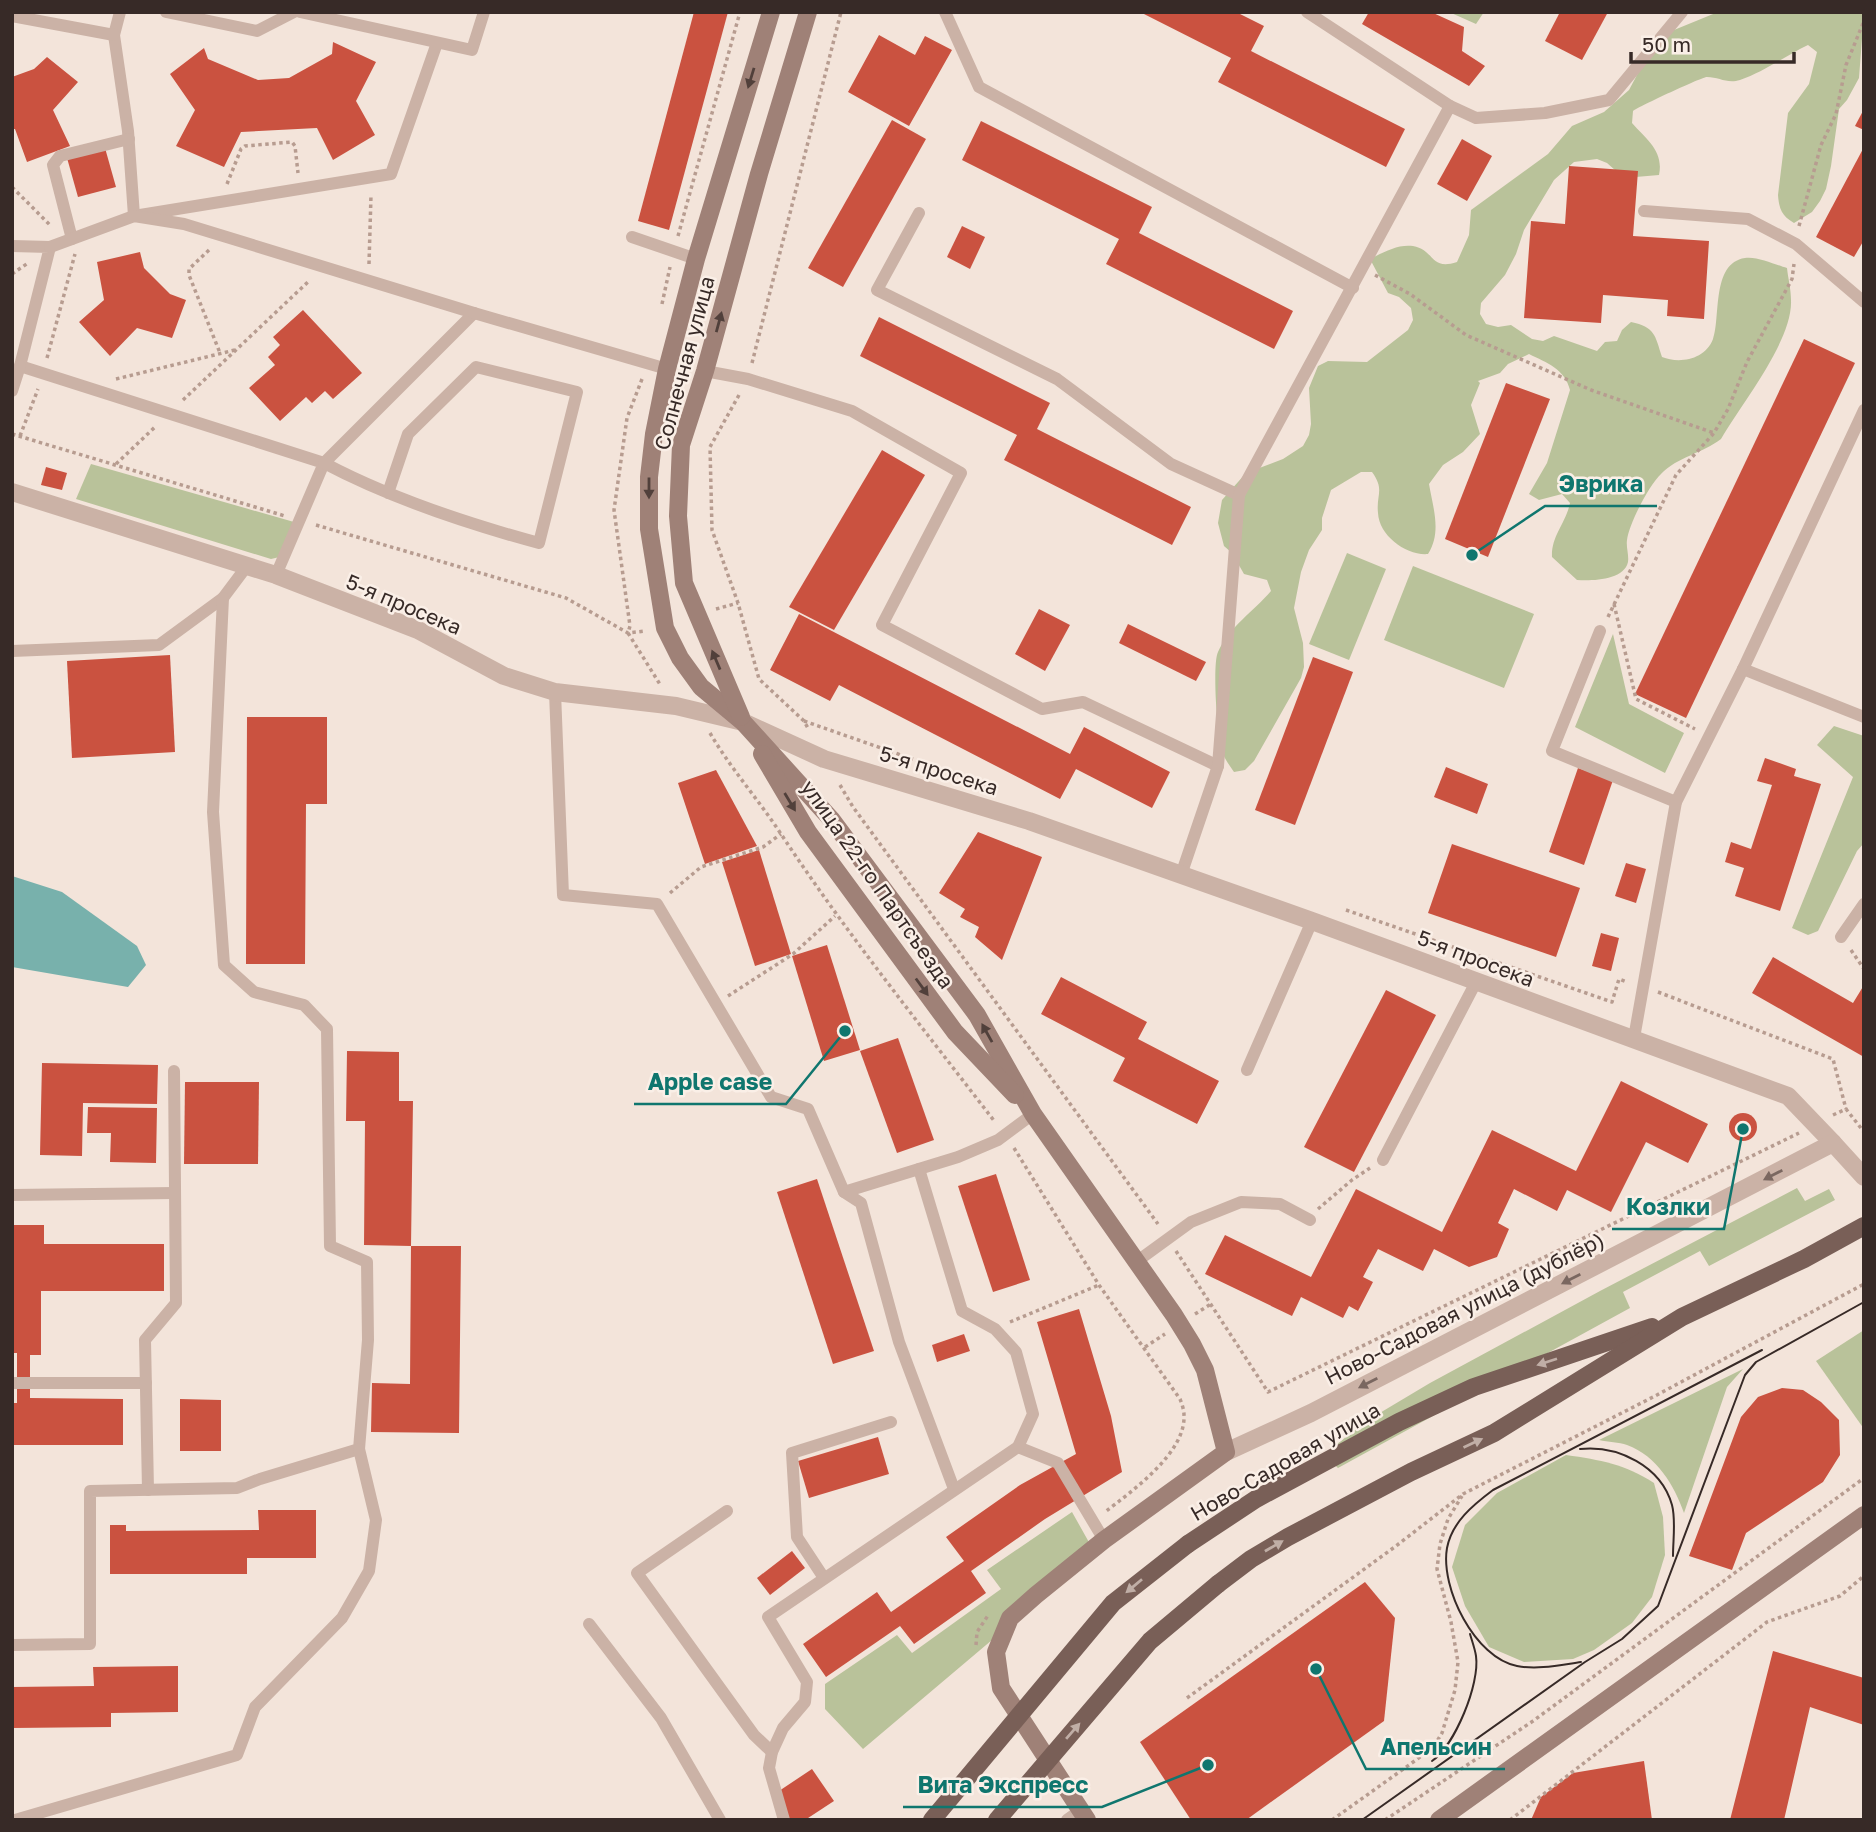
<svg xmlns="http://www.w3.org/2000/svg" width="1876" height="1832" viewBox="0 0 1876 1832" font-family="'Golos Text',sans-serif">
	<rect width="100%" height="100%" fill="#f3e4da"/>
	<g fill="#b9c29a">
		<polygon points="1449,12 1484,12 1476,24"/>
		<path d="M1718,12H1864L1859,78L1847,100L1839,109L1831,166L1826,189L1820,201L1812,212L1794,223C1782,216 1779,209 1778,195L1788,113L1809,84L1817,52L1808,45C1785,56 1764,72 1740,80C1727,84 1719,77 1707,77C1702,77 1640,106 1633,111L1632,123C1647,140 1664,151 1659,175L1624,178L1607,163L1597,159L1574,162L1554,180L1524,230L1516,254L1505,275L1481,303L1480,314L1486,324L1498,327L1511,325L1532,339L1543,341L1554,336L1597,351L1605,342L1617,341L1622,330L1631,322C1655,327 1655,335 1662,357C1679,364 1705,360 1713,339C1721,318 1711,263 1745,258C1757,256 1776,265 1787,268C1788,278 1791,289 1791,300C1793,341 1741,404 1721,439C1703,453 1677,457 1661,474C1649,485 1629,524 1627,540C1626,547 1629,555 1628,562C1624,580 1593,581 1577,580L1552,557C1551,536 1566,523 1570,503L1562,494L1539,500L1529,494L1547,463L1570,390C1565,369 1547,363 1529,354L1508,364L1500,373L1478,381L1480,383L1471,405L1480,434L1463,452L1443,465L1429,484C1433,508 1442,532 1428,554C1407,556 1379,536 1378,513C1376,494 1385,490 1372,472H1361L1331,490L1322,518V530L1309,550L1301,572L1294,608L1303,643L1304,667L1301,678L1254,761L1245,770L1234,772C1230,766 1225,760 1223,753C1217,740 1212,664 1218,652C1229,627 1254,611 1271,591L1267,580L1244,574L1232,553L1224,546L1218,523L1222,500L1246,473L1283,459L1303,446L1309,435L1311,424L1309,388L1318,366L1328,361L1367,362L1408,330L1413,320L1411,308L1399,297L1388,293L1370,259C1384,252 1398,244 1413,246C1435,250 1430,271 1457,262L1469,235L1471,210L1548,154L1572,126L1604,112L1629,90L1653,45L1674,30Z"/>
		<polygon points="91,464 294,522 288,555 271,559 76,499"/>
		<polygon points="1347,553 1386,569 1349,660 1309,644"/>
		<polygon points="1413,566 1534,614 1504,688 1384,640"/>
		<polygon points="1613,634 1629,704 1684,733 1665,773 1575,727"/>
		<polygon points="1834,726 1864,736 1864,843 1857,851 1818,931 1808,935 1792,928 1853,777 1817,745"/>
		<polygon points="1797,1188 1805,1201 1829,1189 1835,1200 1709,1266 1700,1251 1623,1292 1630,1308 1338,1468 1324,1455 1363,1423 1430,1383 1600,1291"/>
		<polygon points="1864,1330 1864,1429 1816,1361"/>
		<path d="M1743,1369L1727,1387L1684,1513C1674,1485 1657,1456 1627,1445C1619,1442 1608,1442 1599,1440Z"/>
		<path d="M1566,1455C1601,1460 1624,1464 1654,1483L1663,1517L1665,1555L1652,1597L1632,1623L1594,1650L1573,1659L1524,1662L1489,1647L1465,1606L1452,1567L1465,1525L1497,1493Z"/>
		<polygon points="1072,1512 1095,1553 863,1749 825,1709 825,1684 897,1635 912,1653 1001,1589 987,1570"/>
	</g>
	<polygon fill="#78b1ac" points="12,876 62,892 137,946 146,965 128,987 12,967"/>
	<g fill="#ca5240">
		<polygon points="694,12 728,12 669,230 638,221"/>
		<polygon points="1140,12 1236,12 1264,26 1251,51 1405,129 1386,167 1218,82 1231,58"/>
		<polygon points="1369,12 1431,12 1464,27 1462,51 1485,66 1469,86 1362,24"/>
		<polygon points="1560,12 1608,12 1582,60 1545,41"/>
		<polygon points="879,35 915,55 925,36 952,50 909,126 848,92"/>
		<polygon points="333,42 376,62 356,101 375,135 333,160 317,128 241,132 224,167 176,146 195,110 170,74 204,48 208,59 258,80 289,78 332,54"/>
		<polygon points="47,57 78,82 53,110 70,146 27,162 15,129 12,129 12,77 34,69"/>
		<polygon points="1864,109 1864,130 1855,126"/>
		<polygon points="892,120 926,139 843,287 808,268"/>
		<polygon points="981,121 1152,207 1139,233 1293,311 1274,349 1106,264 1119,239 962,160"/>
		<polygon points="1462,139 1492,156 1467,201 1437,184"/>
		<polygon points="1864,147 1864,240 1854,257 1816,237"/>
		<polygon points="105,148 116,187 78,197 67,158"/>
		<polygon points="1569,166 1638,171 1633,236 1709,241 1704,319 1667,316 1668,300 1603,295 1601,323 1524,318 1531,221 1565,224"/>
		<polygon points="962,226 985,237 970,269 947,257"/>
		<polygon points="140,252 144,268 170,294 186,300 172,338 137,328 110,356 79,322 104,300 97,262"/>
		<polygon points="303,310 362,373 333,399 325,391 312,403 306,397 280,421 249,388 275,365 268,357 280,345 273,337"/>
		<polygon points="879,317 1050,403 1037,429 1191,507 1172,545 1004,460 1017,435 860,356"/>
		<polygon points="1804,339 1855,363 1686,718 1635,694"/>
		<polygon points="1506,383 1550,399 1488,557 1445,539"/>
		<polygon points="882,450 925,475 834,630 789,607"/>
		<polygon points="46,467 67,473 62,490 41,485"/>
		<polygon points="1039,609 1070,625 1045,671 1015,654"/>
		<polygon points="799,614 1070,754 1084,727 1170,772 1152,808 1076,769 1060,799 839,685 830,701 770,670"/>
		<polygon points="1128,624 1206,662 1196,681 1119,643"/>
		<polygon points="170,655 175,752 72,758 67,661"/>
		<polygon points="1313,657 1353,672 1295,825 1255,810"/>
		<polygon points="247,717 327,717 327,804 306,804 305,964 246,964"/>
		<polygon points="1765,758 1796,769 1794,776 1821,784 1780,911 1735,896 1744,868 1725,862 1731,842 1751,849 1772,785 1757,781"/>
		<polygon points="1446,767 1488,784 1477,814 1434,797"/>
		<polygon points="1578,768 1613,780 1584,865 1549,852"/>
		<polygon points="716,770 757,846 705,864 678,783"/>
		<polygon points="978,832 1042,857 1002,960 975,937 979,927 960,917 965,909 939,893"/>
		<polygon points="1452,844 1580,888 1556,957 1428,913"/>
		<polygon points="759,850 791,954 755,966 722,862"/>
		<polygon points="1626,863 1646,869 1636,903 1615,896"/>
		<polygon points="1601,933 1619,938 1611,971 1592,966"/>
		<polygon points="827,945 860,1050 824,1061 792,956"/>
		<polygon points="1773,957 1853,1003 1864,985 1864,1057 1752,993"/>
		<polygon points="1061,977 1147,1022 1138,1039 1219,1081 1197,1124 1113,1081 1125,1058 1041,1014"/>
		<polygon points="1386,990 1436,1015 1354,1172 1304,1147"/>
		<polygon points="898,1038 934,1140 897,1153 860,1051"/>
		<polygon points="347,1051 399,1052 399,1101 413,1101 411,1246 364,1245 365,1121 346,1121"/>
		<polygon points="42,1063 158,1065 157,1104 83,1103 82,1156 40,1155"/>
		<polygon points="1621,1081 1708,1124 1688,1163 1646,1142 1611,1212 1567,1190 1557,1211 1514,1189 1498,1223 1509,1229 1497,1257 1469,1267 1434,1249 1423,1271 1378,1249 1363,1277 1373,1282 1358,1311 1349,1306 1343,1318 1301,1297 1292,1316 1205,1274 1225,1235 1311,1277 1356,1189 1442,1232 1492,1130 1576,1171"/>
		<polygon points="185,1082 259,1082 258,1164 184,1164"/>
		<polygon points="88,1107 157,1108 156,1163 110,1162 111,1133 87,1133"/>
		<circle cx="1743" cy="1127" r="14"/>
		<polygon points="996,1174 1030,1280 993,1292 958,1186"/>
		<polygon points="817,1179 874,1351 833,1364 777,1192"/>
		<polygon points="12,1225 44,1225 44,1244 164,1244 164,1291 41,1291 41,1355 30,1355 30,1398 123,1399 123,1445 12,1445 12,1403 17,1403 17,1353 12,1353"/>
		<polygon points="411,1246 461,1246 459,1433 371,1432 372,1383 410,1384"/>
		<polygon points="1079,1309 1111,1416 1122,1472 1045,1519 971,1571 986,1593 914,1644 900,1626 826,1677 803,1644 877,1592 891,1612 964,1561 946,1537 1020,1485 1076,1454 1037,1322"/>
		<polygon points="964,1334 970,1351 937,1362 932,1345"/>
		<polygon points="1782,1388 1803,1390 1821,1402 1839,1420 1840,1455 1823,1482 1746,1533 1732,1570 1689,1556 1741,1417 1758,1397"/>
		<polygon points="180,1399 221,1400 221,1451 180,1451"/>
		<polygon points="878,1437 889,1474 809,1498 798,1461"/>
		<polygon points="258,1510 316,1510 316,1558 247,1558 247,1574 110,1574 110,1525 126,1525 126,1531 259,1530"/>
		<polygon points="792,1551 805,1568 770,1595 757,1578"/>
		<polygon points="1365,1582 1395,1618 1384,1721 1246,1820 1191,1820 1140,1742"/>
		<polygon points="1773,1651 1864,1678 1864,1725 1810,1707 1784,1820 1730,1820"/>
		<polygon points="178,1666 178,1712 111,1713 111,1727 12,1728 12,1687 94,1686 93,1667"/>
		<polygon points="1644,1761 1652,1820 1531,1820 1541,1797 1573,1773"/>
		<polygon points="812,1769 834,1801 805,1820 789,1820 773,1795"/>
	</g>
	<g fill="none" stroke-linecap="round" stroke-linejoin="round">
		<g stroke="#b79c90" stroke-width="3.5" stroke-dasharray="3.5 3.5" stroke-linecap="butt">
			<polyline points="227,184 241,149 245,146 292,142 295,146 298,173"/>
			<polyline points="12,187 50,225"/>
			<polyline points="1799,226 1821,145 1836,114 1846,65 1864,21"/>
			<polyline points="678,236 740,12"/>
			<polyline points="209,250 189,269 189,275 220,353"/>
			<polyline points="369,264 371,195"/>
			<polyline points="12,274 28,263"/>
			<polyline points="1375,275 1410,294 1466,335 1591,390 1714,433"/>
			<polyline points="662,304 670,267"/>
			<polyline points="47,358 75,254"/>
			<polyline points="752,363 841,12"/>
			<polyline points="116,379 235,350"/>
			<polyline points="642,379 627,418 614,510 630,626 628,633 661,686"/>
			<polyline points="739,395 710,447 712,530 738,603 759,679 804,721 809,730"/>
			<polyline points="183,400 310,280"/>
			<polyline points="12,434 285,516"/>
			<polyline points="20,436 38,389"/>
			<polyline points="116,464 155,427"/>
			<polyline points="316,525 566,598 628,633 645,631"/>
			<polyline points="1614,604 1636,699 1695,729"/>
			<polyline points="716,609 738,603"/>
			<polyline points="1608,617 1676,475 1714,433 1728,409 1747,362 1792,279 1794,264"/>
			<polyline points="804,721 998,789"/>
			<path d="M710,733C731,769 758,799 781,834C847,934 922,1027 995,1122"/>
			<polyline points="840,785 853,807 1158,1224"/>
			<polyline points="670,893 701,867 763,847 781,834"/>
			<polyline points="1346,910 1612,1002 1619,979 1627,982"/>
			<polyline points="1851,950 1864,969"/>
			<polyline points="1658,992 1833,1059 1846,1109"/>
			<polyline points="728,996 793,954 835,916"/>
			<polyline points="1833,1115 1846,1109 1864,1132"/>
			<path d="M1014,1148L1099,1285L1180,1399C1182,1404 1184,1410 1184,1415C1186,1453 1132,1491 1105,1512"/>
			<polyline points="1318,1209 1352,1180 1370,1168"/>
			<polyline points="1176,1251 1268,1392 1799,1133"/>
			<polyline points="1195,1314 1211,1304"/>
			<polyline points="1010,1322 1099,1285"/>
			<polyline points="1145,1347 1165,1334"/>
			<polyline points="976,1645 977,1632 989,1614"/>
			<polyline points="1187,1698 1396,1546 1463,1494 1655,1396 1864,1284"/>
			<polyline points="1332,1820 1416,1760 1434,1746 1442,1733 1455,1690 1458,1662 1451,1622 1437,1569 1440,1544 1448,1519 1462,1496"/>
			<polyline points="1385,1820 1533,1721 1864,1478"/>
			<polyline points="1510,1820 1767,1622 1840,1596 1864,1576"/>
		</g>
		<g stroke="#cbb2a6" stroke-width="12">
			<polyline points="120,12 114,35 128,131 134,216 391,174 437,43"/>
			<polyline points="166,12 257,31 294,12"/>
			<polyline points="300,12 472,50 484,12"/>
			<polyline points="945,12 979,87 1353,288"/>
			<polyline points="1307,12 1450,106"/>
			<polyline points="12,16 114,35"/>
			<polyline points="1644,211 1748,219 1796,244 1864,302"/>
			<polyline points="919,213 877,290 1057,379 1171,464 1239,495"/>
			<polyline points="632,237 696,259"/>
			<polyline points="72,239 53,165 60,156 129,139"/>
			<polyline points="12,246 50,247 20,366 324,463 276,575"/>
			<path d="M50,247L134,216L184,224L474,313L324,463C392,499 465,523 539,543L577,392L476,367L408,434L388,493"/>
			<polyline points="474,313 667,369"/>
			<polyline points="705,371 748,379 852,411 961,473 882,625 1042,709 1083,702 1218,766"/>
			<polyline points="12,391 20,366"/>
			<polyline points="1600,631 1552,751 1676,802"/>
			<polyline points="12,651 159,645 223,598 247,566"/>
			<polyline points="1743,669 1864,717"/>
			<polyline points="555,692 563,895 657,904 771,1097 808,1109 844,1192"/>
			<polyline points="1181,875 1218,766 1239,495 1450,106 1476,118 1545,113 1609,100 1682,12"/>
			<polyline points="1841,937 1864,904"/>
			<polyline points="1634,1038 1676,802 1743,669 1864,410"/>
			<polyline points="1247,1070 1312,921"/>
			<polyline points="1383,1160 1476,982"/>
			<polyline points="12,1195 175,1193"/>
			<polyline points="1136,1262 1191,1222 1241,1202 1280,1204 1310,1220"/>
			<polyline points="12,1383 146,1383"/>
			<polyline points="1018,1447 1058,1463 1104,1540"/>
			<polyline points="954,1489 899,1342 861,1203 844,1192 958,1157 998,1140 1033,1114"/>
			<polyline points="148,1490 145,1340 176,1303 174,1071"/>
			<polyline points="727,1511 637,1573 754,1735 772,1752"/>
			<polyline points="824,1578 797,1537 792,1453 891,1422"/>
			<polyline points="589,1624 661,1718 720,1820"/>
			<polyline points="12,1645 90,1644 90,1491 237,1488 260,1479 359,1449 368,1340 367,1262 330,1246 327,1029 304,1005 254,992 224,965 213,812 223,598"/>
			<polyline points="15,1820 237,1755 255,1707 342,1618 369,1571 376,1520 359,1449"/>
			<polyline points="784,1820 769,1768 772,1752 783,1728 805,1702 807,1682 768,1617 1018,1447 1033,1414 1016,1352 995,1329 962,1311 919,1169"/>
			<polyline points="1067,1820 1081,1810"/>
		</g>
		<polyline stroke="#cbb2a6" stroke-width="18" points="12,492 276,575 418,630 504,676 555,692 676,706 743,722 824,759 1029,821 1312,921 1788,1096 1833,1143"/>
		<polyline stroke="#cbb2a6" stroke-width="18" points="1226,1452 1311,1413 1833,1143 1864,1177"/>
		<g stroke="#9f8177" stroke-width="18">
			<polyline points="771,12 696,259 667,369 654,434 649,477 649,529 665,628 680,658 701,687 743,722 831,819 977,1015 1033,1114 1174,1315 1192,1344 1205,1370 1226,1452 1104,1540 1036,1595 1010,1618 996,1652 1001,1688 1087,1820"/>
			<polyline points="741,717 684,583 678,516 681,445 705,371 759,174 808,12"/>
			<polyline points="762,754 808,832 955,1032 1015,1095"/>
			<polyline points="1439,1820 1864,1515"/>
		</g>
		<g stroke="#795f57" stroke-width="18">
			<polyline points="1188,1544 1256,1499 1399,1422 1474,1387 1652,1327"/>
			<polyline points="1218,1584 1251,1559 1288,1537 1411,1472 1494,1433 1682,1317 1804,1259 1864,1226"/>
		</g>
		<g stroke="#372a27" stroke-width="2">
			<path d="M1580,1449C1618,1445 1661,1466 1672,1505C1676,1520 1673,1540 1673,1556"/>
			<path d="M1581,1662C1560,1665 1538,1670 1517,1666C1475,1658 1440,1588 1447,1548C1452,1522 1473,1505 1493,1490L1762,1350"/>
			<path d="M1432,1761C1455,1745 1480,1684 1476,1656C1475,1649 1472,1641 1470,1634"/>
			<polyline points="1362,1820 1585,1662 1622,1639 1658,1606 1745,1375 1756,1362 1864,1302"/>
		</g>
		<g stroke="#795f57" stroke-width="18">
			<polyline points="932,1820 1113,1603 1188,1544"/>
			<polyline points="997,1820 1150,1641 1218,1584"/>
		</g>
	</g>
	<defs><path id="oneway-solid" d="M-6-.8H1V-3.2L6.5 0L1 3.2V.8H-6Z" transform="scale(1.75)"/></defs>
	<g fill="#51403b">
		<use href="#oneway-solid" transform="translate(751 78) rotate(107)"/>
		<use href="#oneway-solid" transform="translate(719 322) rotate(-75)"/>
		<use href="#oneway-solid" transform="translate(649 488) rotate(90)"/>
		<use href="#oneway-solid" transform="translate(716 660) rotate(-113)"/>
		<use href="#oneway-solid" transform="translate(790 802) rotate(59)"/>
		<use href="#oneway-solid" transform="translate(922 987) rotate(54)"/>
		<use href="#oneway-solid" transform="translate(987 1033) rotate(-119)"/>
	</g>
	<g fill="#7a6760">
		<use href="#oneway-solid" transform="translate(1773 1175) rotate(153)"/>
		<use href="#oneway-solid" transform="translate(1571 1279) rotate(153)"/>
		<use href="#oneway-solid" transform="translate(1368 1383) rotate(153)"/>
	</g>
	<g fill="#c0aea6">
		<use href="#oneway-solid" transform="translate(1547 1362) rotate(162)"/>
		<use href="#oneway-solid" transform="translate(1473 1443) rotate(-25)"/>
		<use href="#oneway-solid" transform="translate(1274 1546) rotate(-30)"/>
		<use href="#oneway-solid" transform="translate(1134 1586) rotate(140)"/>
		<use href="#oneway-solid" transform="translate(1073 1731) rotate(-49)"/>
	</g>
	<g text-anchor="middle" dominant-baseline="central" stroke-width="5" stroke-linejoin="round" paint-order="stroke">
		<g font-size="21" fill="#372a27" stroke="#faefe7">
			<text transform="translate(684 363) rotate(-75)">Солнечная улица</text>
			<text transform="translate(404 604) rotate(23)">5-я просека</text>
			<text transform="translate(939 770) rotate(17)">5-я просека</text>
			<text transform="translate(878 884) rotate(55)">улица 22-го Партсъезда</text>
			<text transform="translate(1476 958) rotate(21)">5-я просека</text>
			<text transform="translate(1464 1308) rotate(-27)">Ново-Садовая улица (дублёр)</text>
			<text transform="translate(1285 1461) rotate(-30)">Ново-Садовая улица</text>
		</g>
	</g>
	<path fill="none" stroke="#0f766e" stroke-width="2.5" d="M1472 555L1545 506H1657M845 1031L786 1104H634M1743 1129L1724 1229H1612M1316 1669L1366 1769H1505M1208 1765L1102 1807H903"/>
	<g fill="#0f766e" stroke="#faefe7" stroke-width="2.5">
		<circle cx="1472" cy="555" r="7"/>
		<circle cx="845" cy="1031" r="7"/>
		<circle cx="1743" cy="1129" r="7"/>
		<circle cx="1316" cy="1669" r="7"/>
		<circle cx="1208" cy="1765" r="7"/>
	</g>
	<g font-size="23" text-anchor="middle" font-weight="bold" fill="#0f766e" stroke="#faefe7" stroke-width="5" stroke-linejoin="round" paint-order="stroke">
		<text x="1601" y="492">Эврика</text>
		<text x="710" y="1090">Apple case</text>
		<text x="1668" y="1215">Козлки</text>
		<text x="1436" y="1755">Апельсин</text>
		<text x="1003" y="1793">Вита Экспресс</text>
	</g>
	<rect width="1876" height="1832" fill="none" stroke="#372a27" stroke-width="28"/>
	<path d="M1631 52v10h163v-10" fill="none" stroke="#372a27" stroke-width="3.5"/>
	<text x="1642" y="52" font-size="21" fill="#372a27" stroke="#faefe7" stroke-width="5" paint-order="stroke">50 m</text>
</svg>
